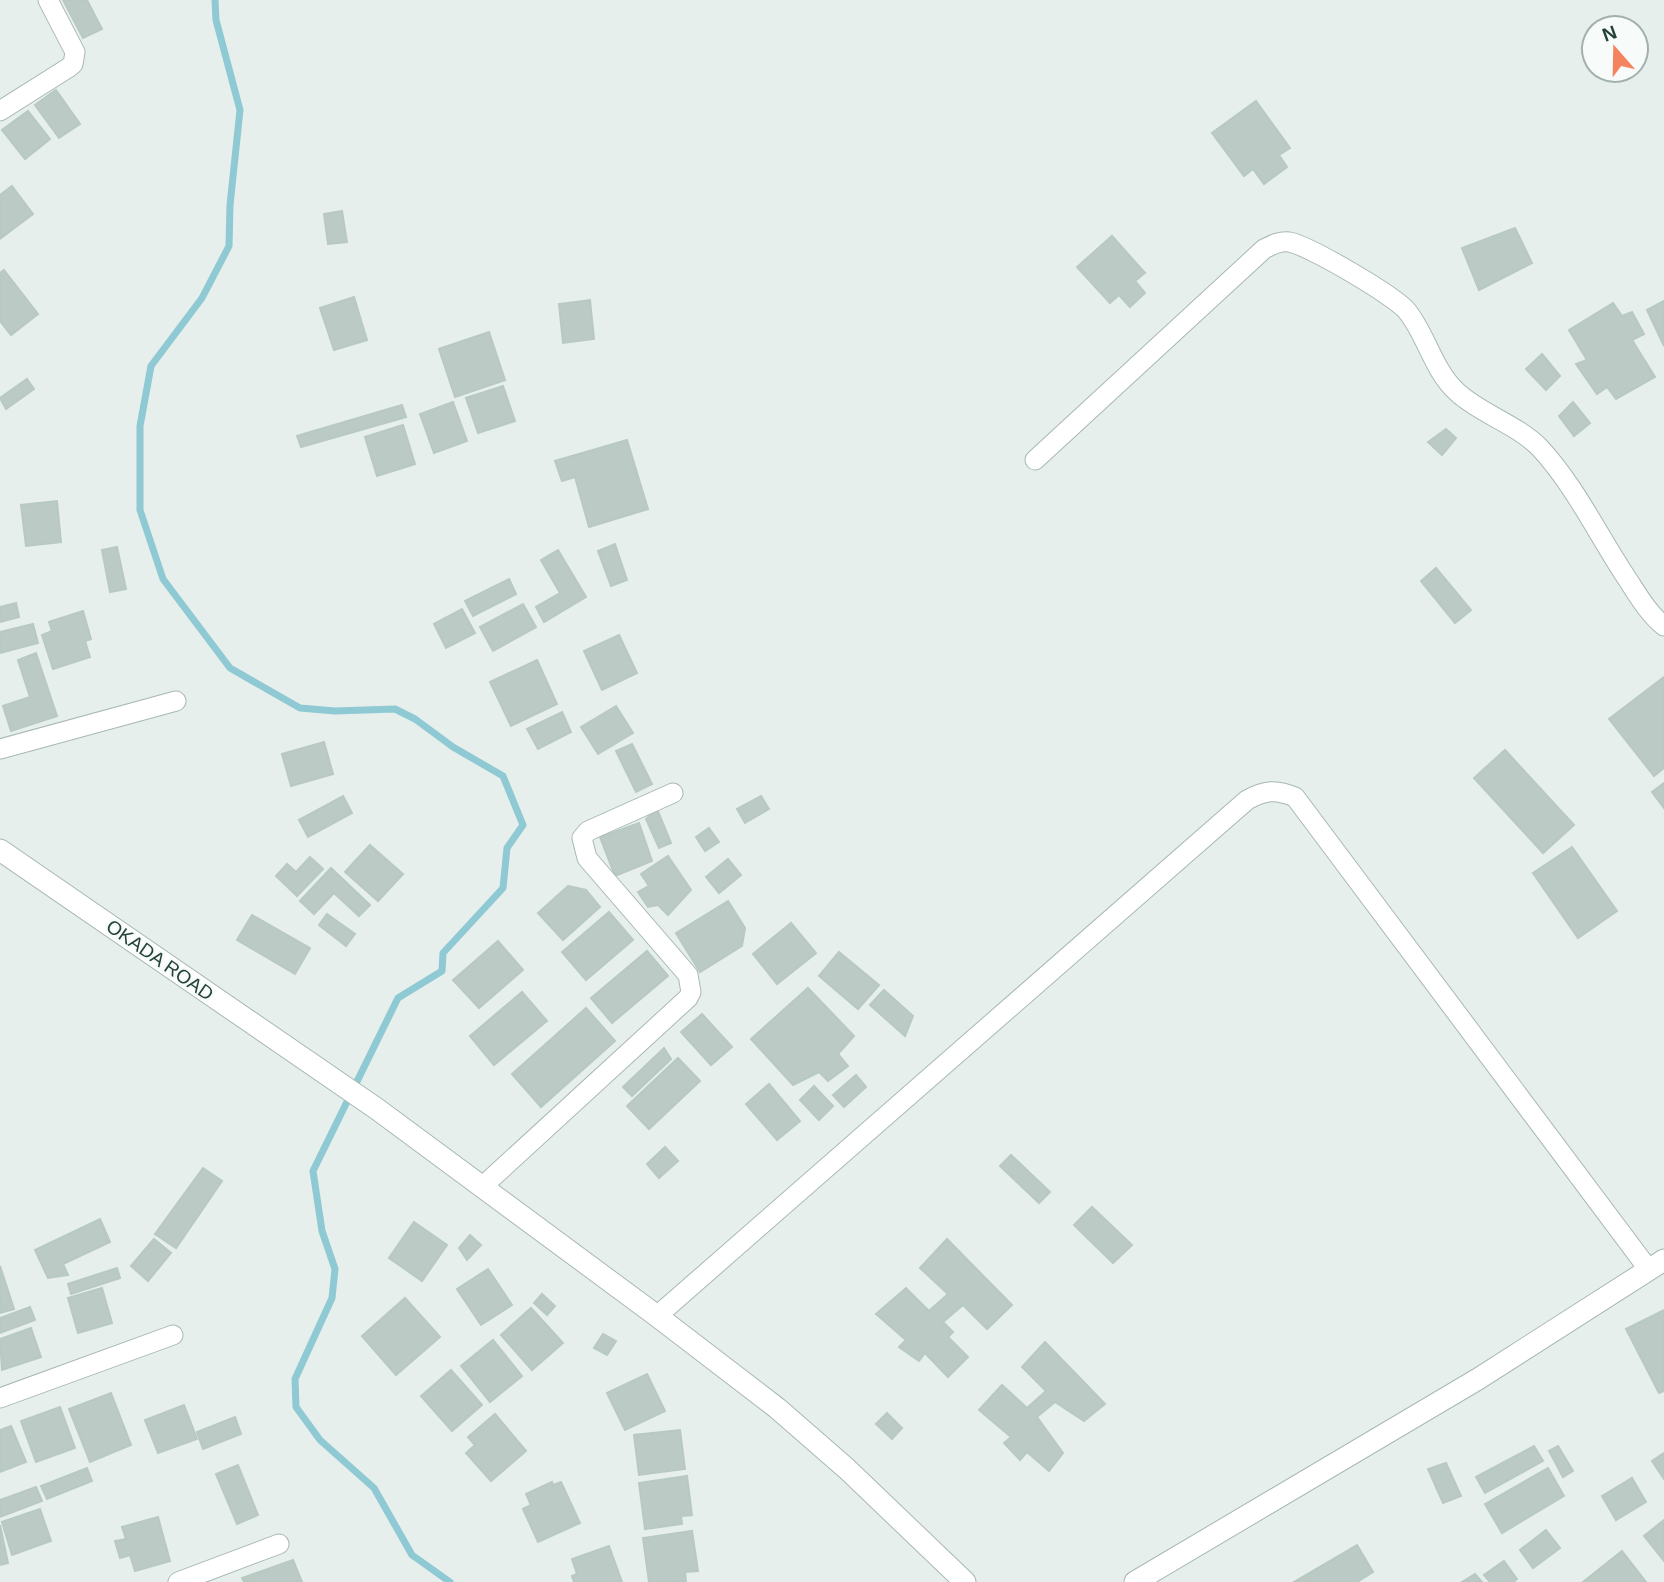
<svg xmlns="http://www.w3.org/2000/svg" width="1664" height="1582" viewBox="0 0 1664 1582" font-family="Arial,sans-serif">
	<rect width="100%" height="100%" fill="#e6efeb"/>
	<g fill="none" stroke-linecap="round" stroke-linejoin="round">
		<polyline stroke="#8ec9d4" stroke-width="7" points="215,0 216,20 240,110 230,205 229,246 202,298 151,366 140,426 140,510 163,579 230,668 300,708 335,711 395,709 415,719 453,747 503,776 523,825 507,848 503,888 443,953 442,971 398,998 313,1171 322,1231 335,1269 332,1298 295,1379 296,1407 320,1440 374,1488 412,1555 450,1582"/>
	</g>
	<g fill="#bbcac4" stroke="#b8c9c2" stroke-width="2">
		<polygon points="63,0 87,0 102,29 83,38"/>
		<polygon points="56,90 80,124 59,138 35,105"/>
		<polygon points="1256,101 1290,148 1279,155 1287,167 1264,184 1253,169 1244,176 1212,133"/>
		<polygon points="28,111 50,139 25,159 2,130"/>
		<polygon points="12,186 33,214 1,238 0,195"/>
		<polygon points="342,211 347,242 328,244 324,214"/>
		<polygon points="1515,228 1532,263 1479,290 1462,248"/>
		<polygon points="1112,236 1145,273 1135,281 1145,293 1130,307 1119,295 1110,303 1077,267"/>
		<polygon points="4,270 38,314 11,335 0,321 0,273"/>
		<polygon points="354,297 367,340 334,350 320,308"/>
		<polygon points="590,300 594,339 563,343 559,304"/>
		<polygon points="1664,301 1664,346 1647,310"/>
		<polygon points="1613,303 1622,316 1632,312 1644,334 1632,340 1655,377 1616,399 1607,387 1597,394 1576,364 1587,360 1569,330"/>
		<polygon points="489,332 505,380 455,397 439,349"/>
		<polygon points="1542,354 1560,376 1546,390 1526,369"/>
		<polygon points="27,379 34,389 6,409 0,398"/>
		<polygon points="503,386 515,421 478,433 466,398"/>
		<polygon points="453,402 467,441 434,453 420,414"/>
		<polygon points="1573,402 1590,423 1574,436 1559,416"/>
		<polygon points="402,405 406,417 301,447 297,436"/>
		<polygon points="403,425 415,464 377,476 365,437"/>
		<polygon points="1446,429 1456,438 1442,455 1428,442"/>
		<polygon points="627,440 648,509 589,527 575,477 562,481 555,461"/>
		<polygon points="57,501 61,542 26,546 21,505"/>
		<polygon points="615,544 627,580 611,586 598,551"/>
		<polygon points="117,547 126,589 110,592 102,550"/>
		<polygon points="558,550 586,597 544,622 536,607 560,593 541,560"/>
		<polygon points="1436,568 1471,610 1455,623 1421,581"/>
		<polygon points="509,579 516,594 473,616 465,601"/>
		<polygon points="16,603 19,617 0,622 0,607"/>
		<polygon points="523,604 536,627 493,651 480,627"/>
		<polygon points="462,609 475,633 446,648 434,624"/>
		<polygon points="83,611 91,639 85,641 90,657 53,669 42,635 52,631 49,622"/>
		<polygon points="33,624 38,643 0,653 0,632"/>
		<polygon points="619,635 637,673 602,690 584,651"/>
		<polygon points="36,653 57,716 11,731 3,706 30,697 18,660"/>
		<polygon points="537,660 557,704 511,726 490,682"/>
		<polygon points="1664,677 1664,768 1654,776 1609,719"/>
		<polygon points="616,706 633,733 598,754 581,727"/>
		<polygon points="562,712 571,732 538,749 527,729"/>
		<polygon points="324,742 333,774 291,786 282,754"/>
		<polygon points="632,744 652,784 636,792 616,751"/>
		<polygon points="1505,750 1574,825 1543,853 1474,778"/>
		<polygon points="1664,783 1664,808 1652,792"/>
		<polygon points="343,796 352,813 308,837 299,820"/>
		<polygon points="761,796 769,809 745,823 737,809"/>
		<polygon points="657,809 671,843 659,848 646,819"/>
		<polygon points="639,823 652,861 615,876 600,837"/>
		<polygon points="709,828 719,842 705,851 696,837"/>
		<polygon points="370,845 403,874 378,901 345,872"/>
		<polygon points="1572,847 1617,911 1578,938 1533,873"/>
		<polygon points="668,856 691,890 668,915 658,905 648,907 638,892 649,886 641,874"/>
		<polygon points="310,857 323,869 297,896 276,876 287,864 296,872"/>
		<polygon points="728,859 741,875 719,893 706,877"/>
		<polygon points="331,868 370,905 359,916 334,893 314,914 300,901"/>
		<polygon points="568,886 586,890 600,907 563,940 538,913"/>
		<polygon points="728,901 745,928 742,946 700,972 676,933"/>
		<polygon points="609,912 633,940 586,980 562,952"/>
		<polygon points="327,914 355,934 346,946 319,925"/>
		<polygon points="252,915 310,948 295,974 237,940"/>
		<polygon points="791,923 816,953 777,984 753,954"/>
		<polygon points="498,941 523,970 479,1008 453,980"/>
		<polygon points="647,951 668,976 612,1023 591,998"/>
		<polygon points="839,952 879,985 858,1009 819,976"/>
		<polygon points="808,988 854,1036 838,1054 848,1066 828,1081 819,1072 793,1085 751,1039"/>
		<polygon points="884,990 913,1016 905,1036 870,1005"/>
		<polygon points="522,992 547,1021 494,1065 470,1036"/>
		<polygon points="586,1008 615,1041 541,1107 512,1074"/>
		<polygon points="702,1014 732,1047 711,1065 681,1032"/>
		<polygon points="664,1048 671,1059 632,1096 623,1087"/>
		<polygon points="678,1058 700,1081 649,1129 627,1106"/>
		<polygon points="856,1075 866,1087 844,1107 833,1095"/>
		<polygon points="769,1084 800,1121 777,1140 746,1104"/>
		<polygon points="814,1086 833,1106 819,1120 800,1100"/>
		<polygon points="665,1147 678,1161 659,1178 647,1164"/>
		<polygon points="1011,1155 1050,1192 1039,1203 1000,1166"/>
		<polygon points="203,1168 222,1181 176,1248 155,1234"/>
		<polygon points="1092,1207 1132,1245 1113,1263 1074,1225"/>
		<polygon points="100,1219 110,1242 63,1264 68,1275 48,1278 35,1250"/>
		<polygon points="414,1222 447,1245 422,1281 389,1258"/>
		<polygon points="470,1235 481,1245 467,1260 459,1248"/>
		<polygon points="154,1239 171,1253 148,1281 131,1266"/>
		<polygon points="947,1239 1012,1305 987,1329 963,1305 943,1322 953,1332 948,1337 968,1357 948,1377 925,1353 919,1361 899,1347 906,1340 876,1314 906,1288 929,1311 948,1294 920,1268"/>
		<polygon points="0,1266 14,1309 0,1313"/>
		<polygon points="117,1268 120,1278 71,1294 68,1284"/>
		<polygon points="488,1269 512,1305 481,1325 457,1289"/>
		<polygon points="102,1288 112,1323 78,1333 68,1298"/>
		<polygon points="542,1294 555,1306 547,1315 534,1303"/>
		<polygon points="405,1298 440,1337 396,1375 362,1336"/>
		<polygon points="30,1307 35,1320 0,1333 0,1318"/>
		<polygon points="531,1308 563,1343 532,1370 501,1335"/>
		<polygon points="1664,1310 1664,1391 1659,1393 1626,1329"/>
		<polygon points="31,1328 41,1357 2,1370 0,1339"/>
		<polygon points="603,1334 616,1341 607,1355 594,1348"/>
		<polygon points="493,1340 522,1376 490,1402 461,1366"/>
		<polygon points="1045,1342 1105,1404 1084,1421 1055,1402 1037,1417 1063,1453 1049,1471 1027,1452 1020,1460 1004,1443 1011,1437 979,1410 1002,1385 1027,1408 1046,1391 1022,1367"/>
		<polygon points="451,1370 482,1405 452,1431 421,1396"/>
		<polygon points="647,1374 665,1411 625,1430 607,1393"/>
		<polygon points="111,1393 131,1445 90,1462 69,1409"/>
		<polygon points="184,1405 197,1439 158,1453 145,1420"/>
		<polygon points="60,1407 75,1448 36,1462 21,1421"/>
		<polygon points="887,1413 902,1428 892,1439 876,1424"/>
		<polygon points="495,1414 526,1451 491,1481 466,1453 475,1445 468,1437"/>
		<polygon points="235,1417 241,1434 203,1449 197,1432"/>
		<polygon points="11,1426 26,1462 0,1472 0,1430"/>
		<polygon points="680,1430 685,1469 639,1475 634,1435"/>
		<polygon points="1534,1446 1543,1461 1485,1493 1476,1477"/>
		<polygon points="1558,1446 1573,1471 1563,1477 1549,1451"/>
		<polygon points="1664,1453 1664,1479 1652,1461"/>
		<polygon points="1446,1463 1461,1496 1443,1503 1428,1469"/>
		<polygon points="238,1465 258,1515 237,1524 216,1474"/>
		<polygon points="87,1468 92,1481 47,1499 41,1486"/>
		<polygon points="1548,1468 1564,1496 1502,1533 1485,1504"/>
		<polygon points="687,1476 692,1515 681,1516 682,1524 645,1529 639,1483"/>
		<polygon points="1632,1478 1646,1502 1616,1520 1602,1496"/>
		<polygon points="552,1482 553,1485 561,1482 580,1523 538,1542 523,1509 531,1505 526,1494"/>
		<polygon points="36,1487 42,1501 0,1517 0,1500"/>
		<polygon points="40,1509 51,1541 12,1555 2,1522"/>
		<polygon points="158,1517 170,1561 135,1571 130,1555 120,1558 115,1541 126,1539 122,1527"/>
		<polygon points="1664,1520 1664,1561 1644,1536"/>
		<polygon points="0,1525 8,1563 0,1565"/>
		<polygon points="1546,1530 1560,1548 1533,1568 1520,1550"/>
		<polygon points="692,1531 698,1571 685,1572 686,1581 649,1582 643,1538"/>
		<polygon points="1357,1545 1373,1572 1357,1582 1294,1582"/>
		<polygon points="609,1546 622,1582 574,1582 572,1576 577,1574 572,1559"/>
		<polygon points="1622,1551 1646,1582 1583,1582"/>
		<polygon points="293,1560 302,1582 244,1582 242,1578"/>
		<polygon points="1504,1561 1517,1579 1513,1582 1490,1582 1484,1575"/>
		<polygon points="1475,1574 1482,1582 1462,1582"/>
	</g>
	<g fill="none" stroke-linecap="round" stroke-linejoin="round">
		<g stroke="#a8b8b2" stroke-width="21">
			<g id="minor">
				<polyline points="0,111 68,68 73,64 75,52 48,0"/>
				<path d="M1035,460L1264,249C1272,245 1279,241 1289,242C1308,245 1395,296 1407,311C1427,336 1433,370 1457,392C1479,413 1518,425 1540,448C1576,487 1599,537 1628,580C1639,597 1649,614 1664,626"/>
				<polyline points="0,749 176,701"/>
				<polyline points="483,1186 688,998 691,992 688,975 587,858 582,838 588,831 673,793"/>
				<path d="M657,1316L1247,800C1265,790 1276,789 1295,797L1649,1270"/>
				<polyline points="0,1398 173,1335"/>
				<polyline points="178,1582 279,1544"/>
			</g>
		</g>
		<g stroke="#a8b8b2" stroke-width="23">
			<g id="tertiary">
				<polyline points="0,850 377,1109 657,1316 777,1408 847,1469 965,1582"/>
				<polyline points="1135,1582 1478,1379 1664,1260"/>
			</g>
		</g>
		<use href="#minor" stroke="#fff" stroke-width="19"/>
		<use href="#tertiary" stroke="#fff" stroke-width="21"/>
	</g>
	<g text-anchor="middle" dominant-baseline="central" stroke-width="5" stroke-linejoin="round" paint-order="stroke">
		<g font-size="19" fill="#24423a" stroke="#f7fbf9">
			<text transform="translate(160 960) rotate(35)">OKADA ROAD</text>
		</g>
	</g>
	<g transform="translate(1615 49) rotate(340)"><circle r="33" fill="#f7fbf9" stroke="#a3b1ad" stroke-width="2"/>
	<path d="M0-5L12 26L0 18L-12 26Z" fill="#f4845f"/>
	<text y="-10" font-size="19" font-weight="bold" text-anchor="middle" fill="#24423a">N</text>
	</g>
</svg>
